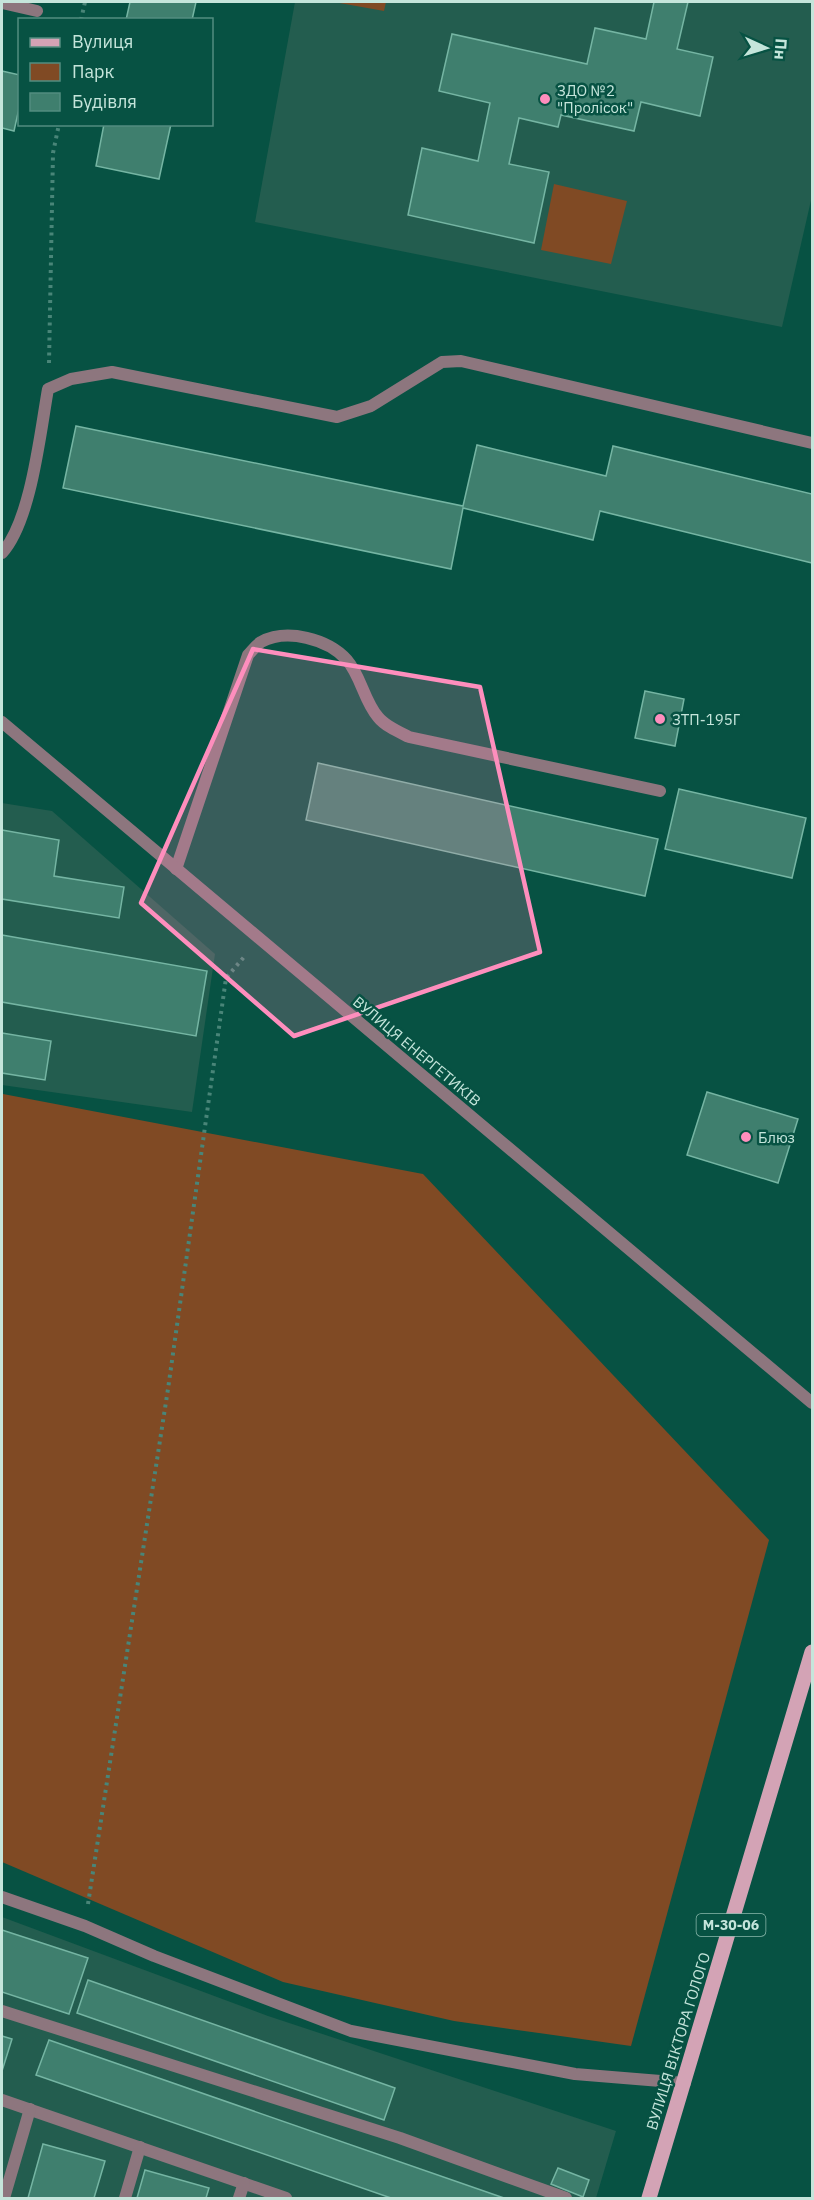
<svg xmlns="http://www.w3.org/2000/svg" width="814" height="2200" viewBox="0 0 814 2200" font-family="'IBM Plex Sans',sans-serif">
	<rect width="100%" height="100%" fill="#075243"/>
	<g fill="#235d4f">
		<polygon points="295,2 812,2 812,196 782,327 255,222"/>
		<polygon points="2,803 52,811 215,954 192,1112 2,1085"/>
		<polygon points="2,1917 268,2016 616,2131 596,2198 2,2198"/>
	</g>
	<g fill="#804a24">
		<polygon points="334,2 386,2 384,11"/>
		<polygon points="554,184 627,201 611,264 541,250"/>
		<polygon points="3,1094 423,1174 769,1540 631,2046 454,2021 283,1982 2,1862"/>
	</g>
	<g fill="#3f7f6e" stroke="#75b5a3" stroke-width="1.5">
		<polygon points="130,2 196,2 192,20 126,20"/>
		<polygon points="654,2 688,2 677,49 713,57 700,116 641,102 634,131 561,115 558,127 519,118 509,164 549,172 534,243 408,215 422,148 478,161 490,103 439,91 452,34 587,64 595,28 646,39"/>
		<polygon points="2,71 20,75 20,104 14,131 2,128"/>
		<polygon points="104,124 171,124 159,179 96,166"/>
		<polygon points="76,426 463,506 477,445 606,476 613,446 812,494 812,563 600,511 593,540 463,508 451,569 63,488"/>
		<polygon points="645,691 684,699 675,746 635,738"/>
		<polygon points="318,763 658,839 645,896 306,820"/>
		<polygon points="679,789 806,818 792,878 665,849"/>
		<polygon points="2,830 59,840 54,876 124,887 119,918 2,899"/>
		<polygon points="2,935 207,971 196,1036 2,1002"/>
		<polygon points="2,1033 51,1041 45,1080 2,1073"/>
		<polygon points="707,1092 798,1119 778,1183 687,1155"/>
		<polygon points="2,1930 88,1958 69,2014 2,1992"/>
		<polygon points="88,1980 395,2088 384,2120 77,2013"/>
		<polygon points="2,2036 12,2039 2,2071"/>
		<polygon points="49,2040 504,2198 391,2198 36,2075"/>
		<polygon points="43,2144 105,2161 94,2198 28,2198"/>
		<polygon points="558,2168 589,2180 583,2197 551,2184"/>
		<polygon points="145,2170 209,2188 206,2198 137,2198"/>
	</g>
	<g fill="none" stroke-linecap="round" stroke-linejoin="round">
		<g stroke="#498578" stroke-width="4" stroke-dasharray="3 4.5" stroke-linecap="butt">
			<polyline points="81,20 85,2"/>
			<polyline points="49,363 53,153 59,124"/>
			<polyline points="88,1904 168,1389 226,978 244,957"/>
		</g>
		<g stroke="#8d767e" stroke-width="12">
			<polyline points="2,3 37,11"/>
			<path d="M2,553C31,521 40,434 48,389L71,379L112,372L337,417L371,406L442,362L461,361L812,443"/>
			<path d="M176,869L248,655C252,651 256,645 261,642C287,628 328,639 347,660C361,676 364,701 378,717C385,726 399,732 409,737L660,791"/>
			<polyline points="2,1897 85,1926 154,1956 351,2031 575,2074 685,2083"/>
			<polyline points="2,2011 400,2138 566,2198"/>
			<polyline points="2,2100 286,2198"/>
			<polyline points="4,2198 30,2109"/>
			<polyline points="125,2198 140,2147"/>
			<polyline points="239,2198 244,2183"/>
		</g>
		<polyline stroke="#8d767e" stroke-width="12" points="2,722 812,1403"/>
		<polyline stroke="#d3a3b5" stroke-width="15" points="649,2198 812,1652"/>
	</g>
	<path fill="#fe8ebd" fill-opacity="0.2" stroke="#fe8ebd" stroke-width="4.5" stroke-linejoin="round" d="M253,649L480,687L540,952L294,1036L141,903Z"/>
	<g fill="#fe8ebd" stroke="#075243" stroke-width="2">
		<circle cx="545" cy="99" r="6"/>
		<circle cx="660" cy="719" r="6"/>
		<circle cx="746" cy="1137" r="6"/>
	</g>
	<g text-anchor="middle" dominant-baseline="central" stroke-width="5" stroke-linejoin="round" paint-order="stroke">
		<rect fill="#075243" stroke="#8cb9ad" stroke-width="1.5" x="696.5" y="1914" width="69" height="22" rx="4.5"/>
		<g font-size="14" font-weight="bold" fill="#c5e5db">
			<text x="731" y="1925">М-30-06</text>
		</g>
		<g font-size="15" fill="#c5e5db" stroke="#075243" text-anchor="start">
			<text x="557" y="90">ЗДО №2<tspan x="557" dy="17">"Пролісок"</tspan></text>
			<text x="672" y="719">ЗТП-195Г</text>
			<text x="758" y="1137">Блюз</text>
		</g>
		<g font-size="15" fill="#c5e5db" stroke="#075243">
			<text transform="translate(417 1051) rotate(40)">ВУЛИЦЯ ЕНЕРГЕТИКІВ</text>
			<text transform="translate(678 2041) rotate(-73)">ВУЛИЦЯ ВІКТОРА ГОЛОГО</text>
		</g>
	</g>
	<rect width="814" height="2200" fill="none" stroke="#c5e5db" stroke-width="6"/>
	<rect x="18" y="18" width="195" height="108" fill="#075243" stroke="#538d80" stroke-width="1.5"/>
	<rect x="30" y="38" width="30" height="9" fill="#d3a3b5" stroke="#538d80" stroke-width="1.5"/>
	<text x="72" y="48" font-size="18" fill="#c5e5db">Вулиця</text>
	<rect x="30" y="63" width="30" height="18" fill="#804a24" stroke="#538d80" stroke-width="1.5"/>
	<text x="72" y="78" font-size="18" fill="#c5e5db">Парк</text>
	<rect x="30" y="93" width="30" height="18" fill="#3f7f6e" stroke="#538d80" stroke-width="1.5"/>
	<text x="72" y="108" font-size="18" fill="#c5e5db">Будівля</text>
	<g transform="translate(766 48) rotate(94)" stroke="#075243" stroke-width="4.5" paint-order="stroke">
	<path d="M0-4.5L10 22L0 15L-10 22Z" fill="#c5e5db"/>
	<text y="-9" font-size="16" font-weight="bold" text-anchor="middle" fill="#c5e5db">Пн</text>
	</g>
</svg>
